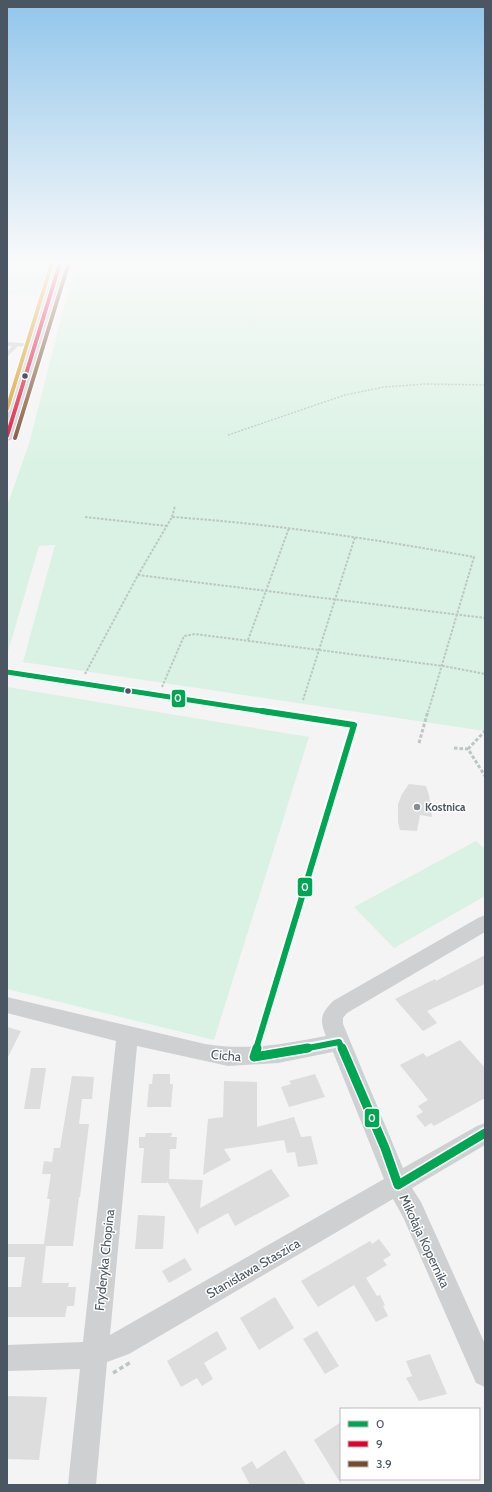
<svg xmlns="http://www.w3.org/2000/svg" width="492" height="1492" viewBox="0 0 492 1492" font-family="Cabin,sans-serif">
	<rect width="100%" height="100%" fill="#f4f4f4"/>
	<g fill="#d9f2e3">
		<polygon points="7,260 48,261 40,297 7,294"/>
		<polygon points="76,260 485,260 485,731 23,662 55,545 39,546 7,655 7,506 29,444"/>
		<polygon points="7,687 309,737 214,1040 7,989"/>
		<polygon points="476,841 485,849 485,896 394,948 354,907"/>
	</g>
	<g fill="#ddddde">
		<polygon points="409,784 426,786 429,795 432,817 420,815 417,831 400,830 398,822 398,804 402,794"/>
		<polygon points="485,955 485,984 427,1011 437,1023 423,1031 395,999 435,979 436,981"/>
		<polygon points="7,1027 21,1031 7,1059"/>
		<polygon points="460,1040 485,1068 485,1098 434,1126 431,1123 425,1127 416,1116 423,1112 418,1106 428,1100 400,1065 423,1053 427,1057"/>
		<polygon points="31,1068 46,1068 40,1109 24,1109"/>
		<polygon points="153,1074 170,1074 170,1084 173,1084 171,1107 147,1107 149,1084 152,1084"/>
		<polygon points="315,1074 325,1097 289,1107 281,1087 291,1084 289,1081"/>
		<polygon points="72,1076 94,1077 92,1099 82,1099 79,1124 89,1124 80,1197 79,1197 73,1246 46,1246 42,1283 69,1283 68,1287 76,1287 74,1306 67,1306 65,1317 7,1317 7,1287 21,1287 25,1257 7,1257 7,1244 44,1244 50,1199 47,1199 51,1174 42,1174 44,1161 52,1162 54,1148 60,1148"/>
		<polygon points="224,1081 257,1082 257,1127 294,1117 301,1137 311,1136 318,1164 298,1167 295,1152 287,1153 284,1140 224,1149 231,1160 203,1175 208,1119 223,1117"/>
		<polygon points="146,1133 172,1133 171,1137 177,1137 176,1149 170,1149 169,1179 203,1180 200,1208 271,1169 290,1196 235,1226 228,1213 199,1229 198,1235 167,1181 167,1183 141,1183 144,1148 139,1148 139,1137 145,1137"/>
		<polygon points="138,1215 165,1216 163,1249 135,1249"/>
		<polygon points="379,1239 391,1255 383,1260 387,1265 366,1278 377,1296 380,1295 385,1305 383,1306 388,1316 376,1322 354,1285 318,1307 301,1281 370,1241 372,1244"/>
		<polygon points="185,1258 192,1270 169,1283 162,1271"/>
		<polygon points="275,1297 294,1328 259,1350 240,1318"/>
		<polygon points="217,1331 227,1349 204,1363 213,1379 202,1386 197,1378 181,1387 167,1361"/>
		<polygon points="317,1331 339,1366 325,1374 303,1339"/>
		<polygon points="430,1354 447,1394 419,1401 406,1378 412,1376 406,1361"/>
		<polygon points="7,1396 47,1397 39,1460 7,1459"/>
		<polygon points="341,1422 341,1484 314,1440"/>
		<polygon points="285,1450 306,1485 250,1485 241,1468 252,1461 257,1469"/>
	</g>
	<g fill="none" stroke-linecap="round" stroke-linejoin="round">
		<polyline stroke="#bcc7c4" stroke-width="1.5" stroke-dasharray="2 1.5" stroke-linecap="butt" points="228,435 345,395 384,387 425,384 485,385"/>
		<g stroke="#bcc7c4" stroke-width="2" stroke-dasharray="2.5 1.5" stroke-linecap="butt">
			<polyline points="85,517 167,526"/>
			<polyline points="172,517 175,506"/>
			<polyline points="138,575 485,618"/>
			<polyline points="248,640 289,528"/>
			<path d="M85,674L138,575L172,517C274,524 374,539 474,557L428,712"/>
			<polyline points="162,687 184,636 195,634 443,666 485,674"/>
			<polyline points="303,700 355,537"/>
		</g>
		<g stroke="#bcc7c4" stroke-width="3" stroke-dasharray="3.5 2" stroke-linecap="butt">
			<polyline points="419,743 428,711"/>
			<polyline points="454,748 468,749 485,776"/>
			<polyline points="468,749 485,731"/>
		</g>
		<polyline stroke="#bcc7c4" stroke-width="3.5" stroke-dasharray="4.5 3" stroke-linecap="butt" points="113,1373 131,1362"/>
		<g fill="#ced0d2" fill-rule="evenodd">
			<polygon points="7,342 33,344 36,346 33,348 18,346 7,357 7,352 12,346 7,346"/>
			<polygon points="7,670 354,722 358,725 258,1060 254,1061 250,1060 249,1057 350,727 7,674"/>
		</g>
		<path fill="#ced0d2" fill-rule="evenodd" d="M485,915V932L347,1013L343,1018V1024L403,1168L477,1126L485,1123V1145L412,1188L421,1202L485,1344V1387L476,1383L403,1217L393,1199L129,1354L107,1362L96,1485H68L80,1369L7,1371V1345L83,1342L116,1041L7,1013V997L205,1044C248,1051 284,1044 326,1036C319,1019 321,1014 333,1001L478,918ZM137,1046L228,1066L278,1063L333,1052L384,1179L110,1335Z"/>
		<polygon fill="#ced0d4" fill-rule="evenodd" points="55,260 67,260 15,436 13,439 7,441 7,411"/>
		<g stroke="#fff" stroke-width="8">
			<polyline id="bus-1-far2" points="7,672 268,712"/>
		</g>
		<g stroke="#fff" stroke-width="10">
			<g id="bus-1-far1">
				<polyline points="256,1049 354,725 262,711"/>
				<polyline points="303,1049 339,1042 342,1049"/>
			</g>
		</g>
		<g stroke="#fff" stroke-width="12">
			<g id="bus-1">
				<polyline points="257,1048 254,1057 308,1048"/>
				<polyline points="342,1048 385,1148 398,1185 485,1133"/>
			</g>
		</g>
		<g stroke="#fff" stroke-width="6">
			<polyline id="bus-2" points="7,436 61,260"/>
		</g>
		<g stroke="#fff" stroke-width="6">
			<polyline id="bus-3" points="15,438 69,262"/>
		</g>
		<g stroke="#fff" stroke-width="6">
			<polyline id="bus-4" points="7,409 53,260"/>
		</g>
		<use href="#bus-1-far2" stroke="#00a651" stroke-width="5"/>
		<use href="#bus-1-far1" stroke="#00a651" stroke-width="6"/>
		<use href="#bus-1" stroke="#00a651" stroke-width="9"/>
		<use href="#bus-2" stroke="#e4002b" stroke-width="4"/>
		<use href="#bus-3" stroke="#7a4b2a" stroke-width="4"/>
		<use href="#bus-4" stroke="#d49613" stroke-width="4"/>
	</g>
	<linearGradient id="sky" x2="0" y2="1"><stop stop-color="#91c6eb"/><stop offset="0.56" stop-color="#fafafa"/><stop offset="1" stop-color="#fafafa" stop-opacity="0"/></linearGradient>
	<rect width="492" height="468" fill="url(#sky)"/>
	<g fill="#4a5661" stroke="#fff" stroke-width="1.5">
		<circle cx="25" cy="376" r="3.5"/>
		<circle cx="128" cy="691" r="3.5"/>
	</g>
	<circle fill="#868d94" stroke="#fff" stroke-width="1.5" cx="417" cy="807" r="4"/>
	<g text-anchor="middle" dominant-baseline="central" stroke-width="3" stroke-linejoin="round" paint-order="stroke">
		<g font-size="11" font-weight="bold" fill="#4a5661" stroke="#fff" text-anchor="start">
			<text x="425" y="807">Kostnica</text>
		</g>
		<g font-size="13" fill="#4a5661" stroke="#fff">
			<text transform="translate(226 1055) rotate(5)">Cicha</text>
			<text transform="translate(425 1241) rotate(65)">Mikołaja Kopernika</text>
			<text transform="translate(104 1260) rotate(-84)">Fryderyka Chopina</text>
			<text transform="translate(253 1268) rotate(-30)">Stanisława Staszica</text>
		</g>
	</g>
	<g stroke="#fff" stroke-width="1.5">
		<rect x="171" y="689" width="15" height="19" rx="4" fill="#00a651"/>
		<rect x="297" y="877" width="16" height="20" rx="4" fill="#00a651"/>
		<rect x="364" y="1108" width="16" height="20" rx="4" fill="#00a651"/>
	</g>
	<g font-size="11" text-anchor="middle" font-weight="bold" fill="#fff">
		<text x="178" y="702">0</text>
		<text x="305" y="891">0</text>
		<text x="372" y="1122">0</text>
	</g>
	<rect width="492" height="1492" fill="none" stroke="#4a5661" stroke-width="16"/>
	<rect x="340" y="1408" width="140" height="72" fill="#ffffff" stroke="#b7bbc0"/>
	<rect x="348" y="1421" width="20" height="6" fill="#00a651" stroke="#b7bbc0"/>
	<text x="376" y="1428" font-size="12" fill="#4a5661">0</text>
	<rect x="348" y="1441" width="20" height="6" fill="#e4002b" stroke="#b7bbc0"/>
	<text x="376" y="1448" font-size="12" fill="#4a5661">9</text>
	<rect x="348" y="1461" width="20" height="6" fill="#7a4b2a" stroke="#b7bbc0"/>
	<text x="376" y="1468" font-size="12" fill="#4a5661">3.9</text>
</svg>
